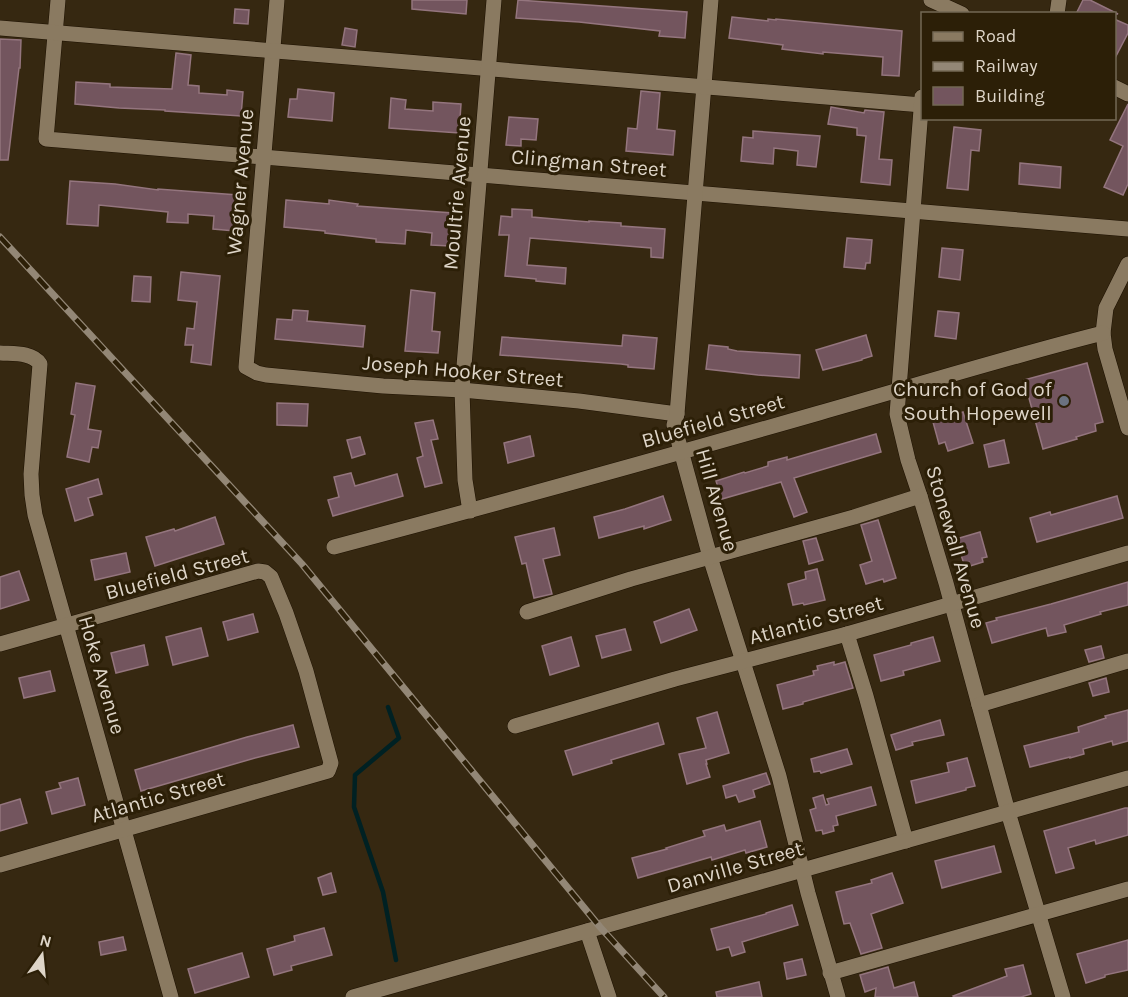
<svg xmlns="http://www.w3.org/2000/svg" width="1128" height="997" viewBox="0 0 1128 997" font-family="Karla,sans-serif">
	<rect width="100%" height="100%" fill="#362811"/>
	<g fill="none" stroke-linecap="round" stroke-linejoin="round">
		<polyline stroke="#002123" stroke-width="4.5" points="388,707 399,738 355,775 354,807 383,892 396,960"/>
	</g>
	<g fill="#73555e" stroke="#94757e" stroke-width="1.5">
		<polygon points="412,0 467,0 466,14 412,9"/>
		<polygon points="518,0 687,12 685,38 659,36 660,31 579,22 516,18"/>
		<polygon points="1083,0 1090,0 1118,14 1076,14"/>
		<polygon points="235,9 249,10 248,24 234,23"/>
		<polygon points="732,17 768,21 768,19 776,20 776,19 902,31 899,76 882,75 883,57 823,52 823,54 782,49 783,45 729,38"/>
		<polygon points="1114,19 1128,25 1128,33 1114,60"/>
		<polygon points="345,28 357,30 355,47 342,45"/>
		<polygon points="0,39 21,40 20,68 19,68 8,160 0,160"/>
		<polygon points="176,53 191,55 188,85 199,86 199,93 227,95 227,90 243,92 241,116 165,111 165,110 119,108 75,104 76,82 110,84 110,87 172,89"/>
		<polygon points="298,89 334,93 332,121 288,117 290,99 297,99"/>
		<polygon points="641,91 660,93 657,129 675,131 673,155 626,151 628,128 637,129"/>
		<polygon points="391,98 406,100 405,109 433,111 433,102 461,104 459,133 389,128"/>
		<polygon points="1128,104 1128,184 1123,195 1104,187 1123,146 1110,140"/>
		<polygon points="831,107 864,113 865,110 884,112 879,159 892,160 890,185 861,182 866,136 857,135 857,128 828,124"/>
		<polygon points="509,117 538,119 536,140 521,139 521,146 506,145"/>
		<polygon points="954,127 981,130 979,151 971,150 968,190 947,188"/>
		<polygon points="753,131 820,136 816,167 797,165 798,151 774,148 773,164 741,161 743,137 753,138"/>
		<polygon points="1020,163 1061,167 1060,188 1019,184"/>
		<polygon points="70,181 115,184 158,190 158,189 238,195 235,231 213,229 214,216 188,214 188,223 167,222 168,212 99,205 98,226 67,224"/>
		<polygon points="286,200 329,204 329,200 358,204 357,206 453,213 450,246 431,245 432,233 406,230 405,244 376,242 376,239 325,233 325,231 284,227"/>
		<polygon points="512,209 532,210 532,217 589,222 589,221 621,223 621,226 665,229 663,258 651,257 651,248 530,238 527,265 566,268 565,284 536,281 536,279 505,276 509,235 499,235 501,216 512,217"/>
		<polygon points="847,238 872,240 870,263 866,263 865,269 844,267"/>
		<polygon points="942,248 963,250 960,280 939,277"/>
		<polygon points="181,272 220,276 211,365 191,362 193,345 185,345 187,328 194,329 197,302 178,300"/>
		<polygon points="134,276 151,277 150,302 132,301"/>
		<polygon points="411,290 435,293 432,331 440,332 438,353 405,351"/>
		<polygon points="293,310 308,311 307,321 365,326 363,347 275,339 277,319 292,320"/>
		<polygon points="938,311 959,313 956,339 935,336"/>
		<polygon points="623,335 657,338 654,369 628,367 628,365 621,364 500,355 502,337 622,346"/>
		<polygon points="866,335 872,356 862,359 862,360 823,370 816,350"/>
		<polygon points="709,345 728,347 728,349 737,351 800,355 799,378 758,375 706,369"/>
		<polygon points="1087,363 1103,422 1095,424 1096,431 1076,437 1077,439 1043,449 1024,380"/>
		<polygon points="76,383 95,386 88,429 101,431 98,448 92,447 89,462 67,457 75,415 71,414"/>
		<polygon points="277,403 308,404 307,426 277,425"/>
		<polygon points="963,412 973,443 948,451 945,442 939,444 933,422"/>
		<polygon points="433,420 438,439 431,440 442,483 425,487 417,458 423,456 415,423"/>
		<polygon points="876,434 881,452 794,478 807,512 794,517 781,482 722,499 716,481 744,472 745,473 768,466 768,462 787,457 787,460"/>
		<polygon points="530,436 534,456 508,463 504,443"/>
		<polygon points="360,437 365,454 352,458 347,440"/>
		<polygon points="1004,440 1009,463 989,467 984,445"/>
		<polygon points="351,473 355,486 397,474 403,496 333,516 328,500 339,497 334,477"/>
		<polygon points="98,479 102,494 88,498 93,515 75,521 66,489"/>
		<polygon points="663,496 671,520 644,529 644,526 599,538 594,517 625,509"/>
		<polygon points="1117,496 1123,518 1037,542 1030,518 1050,512 1051,515"/>
		<polygon points="215,517 224,544 155,566 146,537 174,529 175,531"/>
		<polygon points="878,520 896,578 884,582 883,579 866,584 860,565 872,561 861,525"/>
		<polygon points="554,528 560,555 543,559 552,594 534,598 526,563 522,564 515,537"/>
		<polygon points="980,532 987,557 982,558 983,562 970,566 969,562 964,564 956,539"/>
		<polygon points="816,538 823,560 809,564 803,541"/>
		<polygon points="126,553 130,572 95,580 91,560"/>
		<polygon points="817,569 825,600 804,605 803,603 793,605 788,584 806,579 805,572"/>
		<polygon points="19,571 29,600 0,609 0,577"/>
		<polygon points="1128,582 1128,605 1100,612 1101,614 1064,625 1066,632 1048,636 1046,628 992,643 986,623 997,620 996,618 1051,604"/>
		<polygon points="689,609 697,630 661,643 654,622"/>
		<polygon points="253,614 258,632 228,640 223,622"/>
		<polygon points="201,628 208,656 173,665 166,637"/>
		<polygon points="625,629 631,650 602,658 596,636"/>
		<polygon points="571,637 579,666 550,675 542,646"/>
		<polygon points="933,637 940,661 903,671 904,675 881,681 874,655 911,645 911,643"/>
		<polygon points="144,645 148,665 116,673 111,653"/>
		<polygon points="1101,646 1104,658 1089,662 1085,650"/>
		<polygon points="834,662 834,665 845,662 853,688 803,702 803,704 783,709 777,685 814,675 813,671 818,670 817,666"/>
		<polygon points="50,671 55,691 24,698 19,678"/>
		<polygon points="1106,678 1109,692 1093,696 1089,683"/>
		<polygon points="1128,710 1128,741 1113,745 1112,741 1083,749 1084,754 1070,758 1070,757 1030,767 1024,746 1079,732 1078,727 1106,718 1105,716"/>
		<polygon points="717,712 729,753 706,760 707,764 706,764 710,777 687,784 679,754 706,748 697,718"/>
		<polygon points="940,720 944,735 912,742 913,745 896,750 891,735"/>
		<polygon points="658,723 664,744 611,760 612,763 573,775 565,751"/>
		<polygon points="293,725 299,747 255,758 141,791 135,770 247,737"/>
		<polygon points="847,749 852,764 821,773 820,771 814,772 811,759"/>
		<polygon points="967,758 975,786 966,788 966,790 916,803 911,781 949,772 947,763"/>
		<polygon points="766,773 770,784 753,790 755,797 739,802 736,795 726,798 723,786"/>
		<polygon points="78,778 85,805 52,814 46,792 61,788 59,783"/>
		<polygon points="871,787 876,805 836,816 838,825 833,826 834,831 823,834 822,830 816,831 810,810 816,808 813,798 823,795 826,805 829,804 827,799"/>
		<polygon points="20,799 27,823 0,831 0,805"/>
		<polygon points="1125,808 1128,808 1128,835 1096,844 1095,840 1068,848 1074,868 1056,873 1044,831"/>
		<polygon points="760,821 767,847 746,853 745,850 712,860 711,857 638,878 632,858 667,849 666,848 705,836 703,831 724,825 726,831"/>
		<polygon points="994,846 1001,872 942,888 935,861"/>
		<polygon points="331,873 336,892 323,895 318,878"/>
		<polygon points="892,873 903,903 871,914 882,948 861,954 850,923 844,924 836,892 872,883 871,880"/>
		<polygon points="792,905 798,925 742,942 745,952 732,956 729,947 717,950 711,929 766,914 766,913"/>
		<polygon points="324,928 332,955 291,966 292,970 274,975 267,949 295,941 294,936"/>
		<polygon points="123,937 126,950 101,955 99,942"/>
		<polygon points="1128,940 1128,970 1105,975 1105,977 1086,983 1077,954"/>
		<polygon points="242,953 249,977 195,993 188,969"/>
		<polygon points="802,959 806,975 787,979 784,963"/>
		<polygon points="1023,965 1031,994 1021,997 954,997 953,996 1007,976 1005,969"/>
		<polygon points="888,967 894,988 914,982 918,997 875,997 876,988 865,992 860,975"/>
		<polygon points="759,982 762,997 717,997 716,992"/>
	</g>
	<g fill="none" stroke-linecap="round" stroke-linejoin="round">
		<g stroke="#1d1100" stroke-width="16">
			<g id="minor">
				<polyline points="58,0 46,139 1128,229"/>
				<polyline points="277,0 246,367 257,373 266,375 383,386 462,390 579,401 677,414"/>
				<polyline points="711,0 677,414 674,425 710,557 779,776 808,893 838,997"/>
				<polyline points="931,0 962,14"/>
				<polyline points="1057,14 1059,0"/>
				<polyline points="0,28 922,105"/>
				<polyline points="1114,87 1128,94"/>
				<polyline points="922,97 897,414 908,460 920,496 946,583 1008,812 1063,997"/>
				<polyline points="1128,264 1106,308 1103,333 1105,349 1128,428"/>
				<path d="M0,353C13,354 32,352 40,364L31,474L32,495L35,515L171,997"/>
				<polyline points="470,511 465,480 462,390 494,0"/>
				<path d="M334,547C496,504 658,459 819,413C914,386 1008,357 1103,333"/>
				<polyline points="527,612 631,579 854,517 920,496"/>
				<polyline points="847,634 866,696 906,841"/>
				<polyline points="0,644 258,571 265,572 271,577 286,613 306,671 331,763 328,771 0,865"/>
				<polyline points="979,705 1128,661"/>
				<polyline points="515,726 675,679 847,634 1128,553"/>
				<polyline points="587,931 609,997"/>
				<polyline points="830,973 1128,889"/>
				<polyline points="353,997 1128,778"/>
			</g>
		</g>
		<use href="#minor" stroke="#8a7a61" stroke-width="15"/>
		<g stroke="#938776" stroke-width="7">
			<polyline id="rail" points="0,237 302,564 600,927 664,997"/>
		</g>
		<use href="#rail" stroke="#2c1f07" stroke-width="4.5" stroke-dasharray="14" stroke-linecap="butt"/>
	</g>
	<circle fill="#6b7280" stroke="#2c1f07" stroke-width="2" cx="1064" cy="401" r="6"/>
	<g text-anchor="middle" dominant-baseline="central" stroke-width="6" stroke-linejoin="round" paint-order="stroke">
		<g font-size="21" fill="#ded5c8" stroke="#2c1f07">
			<text transform="translate(589 163) rotate(5)">Clingman Street</text>
			<text transform="translate(240 182) rotate(-85)">Wagner Avenue</text>
			<text transform="translate(457 193) rotate(-85)">Moultrie Avenue</text>
			<text transform="translate(463 371) rotate(5)">Joseph Hooker Street</text>
			<text transform="translate(713 421) rotate(-16)">Bluefield Street</text>
			<text transform="translate(717 500) rotate(74)">Hill Avenue</text>
			<text transform="translate(956 547) rotate(74)">Stonewall Avenue</text>
			<text transform="translate(177 574) rotate(-15)">Bluefield Street</text>
			<text transform="translate(816 620) rotate(-15)">Atlantic Street</text>
			<text transform="translate(102 675) rotate(74)">Hoke Avenue</text>
			<text transform="translate(158 797) rotate(-16)">Atlantic Street</text>
			<text transform="translate(735 867) rotate(-16)">Danville Street</text>
		</g>
		<g font-size="21" fill="#ded5c8" stroke="#2c1f07" text-anchor="end">
			<text x="1052" y="389">Church of God of<tspan x="1052" dy="24">South Hopewell</tspan></text>
		</g>
	</g>
	<rect x="921" y="12" width="195" height="108" fill="#2c1f07" stroke="#736854" stroke-width="1.5"/>
	<rect x="933" y="32" width="30" height="9" fill="#8a7a61" stroke="#736854" stroke-width="1.5"/>
	<text x="975" y="42" font-size="18" fill="#ded5c8">Road</text>
	<rect x="933" y="62" width="30" height="9" fill="#938776" stroke="#736854" stroke-width="1.5"/>
	<text x="975" y="72" font-size="18" fill="#ded5c8">Railway</text>
	<rect x="933" y="87" width="30" height="18" fill="#73555e" stroke="#736854" stroke-width="1.5"/>
	<text x="975" y="102" font-size="18" fill="#ded5c8">Building</text>
	<g transform="translate(42 955) rotate(15)" stroke="#2c1f07" stroke-width="4.5" paint-order="stroke">
	<path d="M0-4.5L10 22L0 15L-10 22Z" fill="#ded5c8"/>
	<text y="-9" font-size="16" font-weight="bold" text-anchor="middle" fill="#ded5c8">N</text>
	</g>
</svg>
